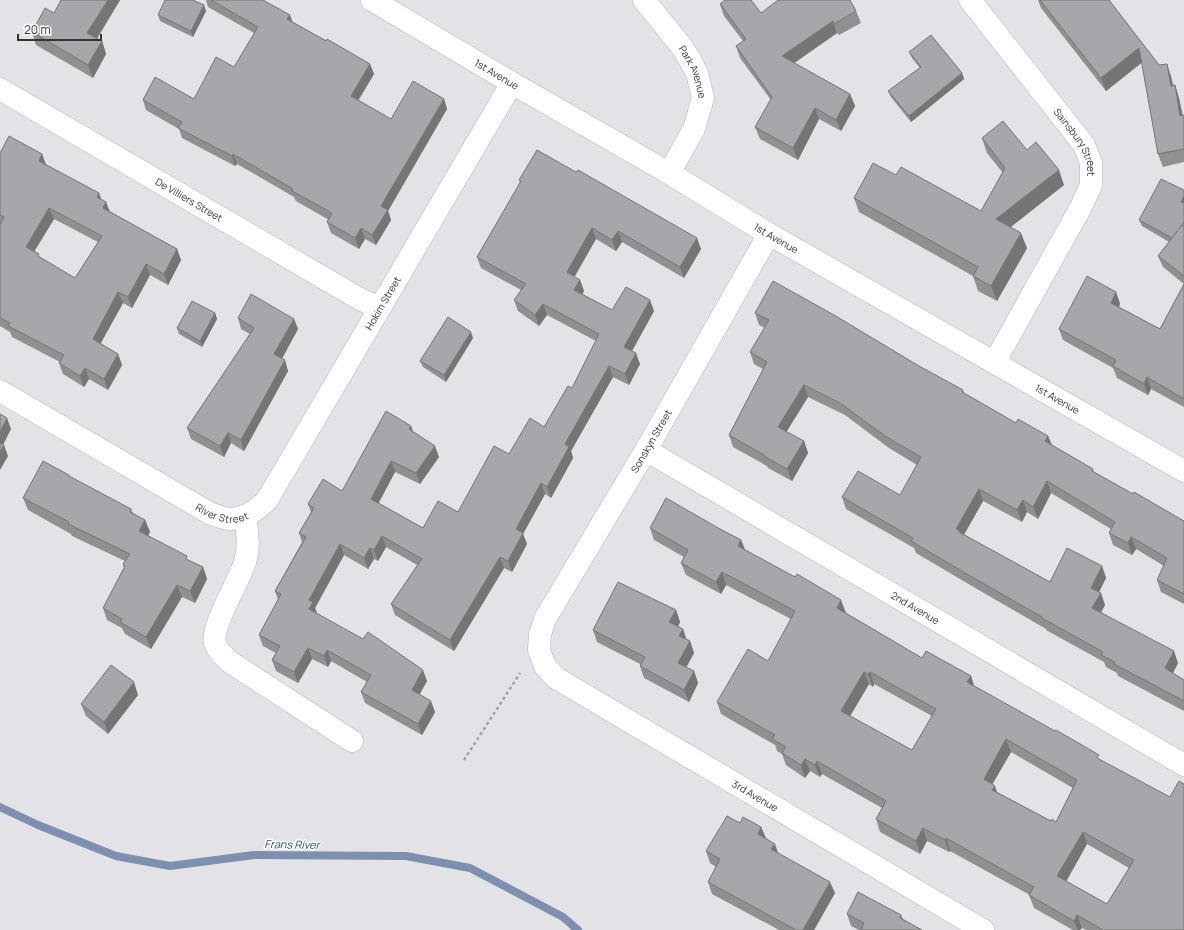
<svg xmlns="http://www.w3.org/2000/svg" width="1184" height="930" viewBox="0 0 1184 930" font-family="Manrope,sans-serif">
	<rect width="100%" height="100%" fill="#e3e2e6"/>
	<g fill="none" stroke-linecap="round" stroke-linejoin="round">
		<polyline stroke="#7e8faf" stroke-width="8" points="0,807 38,825 116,856 170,866 254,855 406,856 470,868 563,917 578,930"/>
		<g stroke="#b6b5b9" stroke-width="23">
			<g id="minor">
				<path id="s1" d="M372,0L512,83L669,173L769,234L1184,471"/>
				<path id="s2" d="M644,0L682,47L690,60L697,73L703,98L694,129L669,173"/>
				<path id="s3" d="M970,0L1084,145L1091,163V185L1081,207L994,363"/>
				<path id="s4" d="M0,89L358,298L379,308"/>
				<path id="s5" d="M769,234L646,450L545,619L540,634L539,650L545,666L556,678L983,930"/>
				<path id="s6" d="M0,391L211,514C217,515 224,519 230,519C245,519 257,510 267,500L512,83"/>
				<path id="s7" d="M646,450L1184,765"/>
				<path d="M245,516C247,531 250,547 245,562C239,582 211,625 215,643C217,651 225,657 230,662L352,741"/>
			</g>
		</g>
		<polyline stroke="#a1a0a3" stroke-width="2.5" stroke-dasharray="3 3" stroke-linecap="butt" points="464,760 515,681 520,673"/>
		<use href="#minor" stroke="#fff" stroke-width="22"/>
	</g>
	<g fill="#908f92" fill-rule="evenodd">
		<polygon points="61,0 120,0 97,39 102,41 106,54 93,78 36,45 32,32 54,13"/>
		<polygon points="206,0 263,0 292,22 370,64 374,74 358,100 391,119 444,99 447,109 388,211 391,220 376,245 365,239 359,249 331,233 327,222 329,220 296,201 294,197 237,164 235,166 182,138 179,129 146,110 143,100 194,99 234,67 254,33 208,7"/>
		<polygon points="1038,0 1109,0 1159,65 1171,76 1173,85 1175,85 1179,98 1183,116 1184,115 1184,162 1163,167 1158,154 1142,62 1106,91 1041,8"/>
		<polygon points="720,4 761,13 856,11 861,23 839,35 837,33 794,63 850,94 855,106 841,131 819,119 798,160 760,139 755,127 771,100 740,58 736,46 743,41 724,16"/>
		<polygon points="206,11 193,37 160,21 158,15"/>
		<polygon points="909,52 962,73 964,79 911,122 891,97 888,91 920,68 912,58"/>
		<polygon points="982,138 1027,150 1064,185 1010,227 1027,248 997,301 978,291 973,276 859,212 854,198 896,175 981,211 1003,173 987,153"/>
		<path d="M0,153L42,154L46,165L99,193L101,200L106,202L110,212L177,249L181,260L168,285L150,275L132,308L123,303L100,344L118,354L122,365L108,390L89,379L84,387L63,374L59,363L60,362L12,337L10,332L0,326V225L1,224H0ZM54,219L98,242L75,278L40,258L34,252Z"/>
		<polygon points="519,180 701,249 684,278 622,242 616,251 596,239 574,277 580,280 584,291 582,294 612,310 654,311 632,351 640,364 629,385 613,377 571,451 573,458 551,498 545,494 523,534 527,544 512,572 504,568 454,651 395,615 391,604 417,565 386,547 378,561 374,559 368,569 344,555 315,608 316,613 427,681 419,694 435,712 422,735 365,703 361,692 367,682 331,661 328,667 312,659 298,683 276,671 272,660 276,653 263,646 259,635 278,600 275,591 302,542 299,533 311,512 308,504 342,491 411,426 413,432 439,457 420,484 395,472 378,503 423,528 458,512 509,454 544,427 572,388 596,341 547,315 539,326 518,311 514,300 521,290 481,268 477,257 520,183"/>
		<polygon points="1184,190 1184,284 1163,267 1158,256 1169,242 1142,226 1139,220"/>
		<polygon points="1184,284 1184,407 1151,389 1148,395 1117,378 1113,368 1063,340 1059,329 1116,292 1120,304 1119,307 1160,329"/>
		<polygon points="215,313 217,319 202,347 179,334 177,328"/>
		<polygon points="755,313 919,366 963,390 964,393 1016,423 1048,436 1052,445 1093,469 1094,472 1133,494 1184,521 1184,604 1161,592 1157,580 1164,566 1136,549 1132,555 1113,545 1109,533 1111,529 1051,493 1038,519 1027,512 1022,522 983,501 964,535 1050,582 1102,566 1106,578 1099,592 1105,605 1101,612 1178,663 1173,673 1184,680 1184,711 1118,676 1117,673 1106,667 1104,662 1046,630 1046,629 977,589 916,553 914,548 846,509 842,497 900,495 917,465 889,448 845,415 808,397 786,432 804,441 808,453 792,481 768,468 767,466 733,447 729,435 763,369 754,364 750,352 765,328 759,325"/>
		<polygon points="238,318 294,319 298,329 282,359 288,371 244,451 231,443 224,457 191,439 187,428 250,334 241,329"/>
		<polygon points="473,338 446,382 423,367 420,361"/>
		<polygon points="70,477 131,509 133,513 145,520 150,532 148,536 188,560 203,567 207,579 195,603 182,597 151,649 125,634 122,628 107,620 103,608 124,568 123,564 125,561 72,536 71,534 28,510 23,498"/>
		<path d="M650,528L720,529L741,540L745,550L846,613L922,658L971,676L974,686L1100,760L1184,930H1086L1082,928L1080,930H1073L1034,908L1029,895H1030L950,851L949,852L927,841L920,854L880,832L876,819L882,808L822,774L820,777L810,771L805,778L786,765L782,754L777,751L775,745L721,714L717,702L768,661L791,619L726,585L721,594L686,575L681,563L684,557L654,540ZM869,684L873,687L874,684L932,716L912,750L850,716ZM1011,752L1073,788L1056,822L1051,821L997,792L992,784ZM1087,844L1129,868L1107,904L1066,881Z"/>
		<polygon points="676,610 680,622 678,627 683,629 686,639 690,641 694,653 686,667 694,671 698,683 689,702 644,678 640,666 640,664 597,642 593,630"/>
		<polygon points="138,695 108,734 86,716 81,704"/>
		<polygon points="740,823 761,827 766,838 778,853 835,893 814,930 779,930 712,894 708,882 716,867 710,863 706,851"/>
		<polygon points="847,914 901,915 903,919 922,930 859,930 851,926"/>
	</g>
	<g fill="#757477">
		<polygon points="108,0 120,0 92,46 87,33"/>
		<polygon points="204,5 206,11 193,37 191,31"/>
		<polygon points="290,15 294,26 287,19"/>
		<polygon points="833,21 837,33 787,68 782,56"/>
		<polygon points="102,41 106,54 93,78 88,65"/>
		<polygon points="1139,48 1144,61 1106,91 1101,78"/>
		<polygon points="370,64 374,74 355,106 351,96"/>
		<polygon points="1167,64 1171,76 1175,98 1171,86"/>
		<polygon points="962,73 964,79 911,122 909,116"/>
		<polygon points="1175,85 1179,98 1184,123 1180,116"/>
		<polygon points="850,94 855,106 841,131 836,120"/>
		<polygon points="444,99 447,109 388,211 391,220 376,245 372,235 381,206"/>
		<polygon points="815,108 819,119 798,160 793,148"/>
		<polygon points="42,154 46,165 39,161"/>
		<polygon points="233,154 237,164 235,166 232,156"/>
		<polygon points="1059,170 1064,185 1002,234 996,219"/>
		<polygon points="99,193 103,204 97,197"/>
		<polygon points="1184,196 1184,207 1181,202"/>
		<polygon points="106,202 110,213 103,208"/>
		<polygon points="49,208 54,219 30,258 26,247"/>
		<polygon points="361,228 365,239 359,249 355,238"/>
		<polygon points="592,228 596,239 571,283 567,272"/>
		<polygon points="618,231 622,242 616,251 612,240"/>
		<polygon points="1021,233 1027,248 997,301 991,286"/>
		<polygon points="697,238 701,249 684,278 680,267"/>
		<polygon points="177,249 181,260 168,285 164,274"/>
		<polygon points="146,264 150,275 132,308 128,297"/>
		<polygon points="580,280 584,291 578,301 574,290"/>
		<polygon points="118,292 123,303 97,350 93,339"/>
		<polygon points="1116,292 1120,304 1115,314 1111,303"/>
		<polygon points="650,300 654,311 628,358 624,347"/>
		<polygon points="543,304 547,315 539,326 535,315"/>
		<polygon points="215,313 217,319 202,347 200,341"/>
		<polygon points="294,319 298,329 278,365 274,354"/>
		<polygon points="471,332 473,338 446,382 444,375"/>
		<polygon points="636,353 640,364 629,385 625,374"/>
		<polygon points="118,354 122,365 108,390 104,379"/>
		<polygon points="285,360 288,371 244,451 241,440"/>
		<polygon points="609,366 613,377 571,451 573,458 551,498 547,487 565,444"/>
		<polygon points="85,368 89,379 84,387 80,376"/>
		<polygon points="1147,377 1151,389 1148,395 1144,384"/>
		<polygon points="804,385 808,397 782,439 778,427"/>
		<polygon points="7,418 11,429 0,451 0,432"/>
		<polygon points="411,426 415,437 409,429"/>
		<polygon points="228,433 231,443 224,457 220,446"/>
		<polygon points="1048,436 1053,448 1045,441"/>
		<polygon points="804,441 808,453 792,481 787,469"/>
		<polygon points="4,445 8,456 0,470 0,452"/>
		<polygon points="435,446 439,457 420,484 416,473"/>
		<polygon points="391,461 395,472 375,510 371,499"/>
		<polygon points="1047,481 1051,493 1038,519 1033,507"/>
		<polygon points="541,483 545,494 523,534 527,544 512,572 508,561 516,529"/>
		<polygon points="979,489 983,501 962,538 956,529"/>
		<polygon points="1023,500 1027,512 1022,522 1017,510"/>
		<polygon points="145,520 150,532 144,543 139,531"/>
		<polygon points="382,536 386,547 378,561 374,550"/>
		<polygon points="1131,537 1136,549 1132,555 1128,543"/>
		<polygon points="741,540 746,552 738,546"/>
		<polygon points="340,544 344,555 315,608 317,613 313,620 309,609 309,600"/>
		<polygon points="370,548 374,559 368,569 364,558"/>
		<polygon points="500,557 504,568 454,651 450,640"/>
		<polygon points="1102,566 1106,578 1095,600 1091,588"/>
		<polygon points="203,567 207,579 195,603 190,591"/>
		<polygon points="722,572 726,585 721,594 716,582"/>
		<polygon points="177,585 182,597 151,649 146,637"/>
		<polygon points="1101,593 1105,605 1097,620 1092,608"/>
		<polygon points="841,600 846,613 841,621 837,608"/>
		<polygon points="676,610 680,622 674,634 669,622"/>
		<polygon points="683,629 687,641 679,636"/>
		<polygon points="690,641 694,653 682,675 678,663"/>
		<polygon points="308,648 312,659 298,683 294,672"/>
		<polygon points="327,650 331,661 328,667 324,656"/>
		<polygon points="1174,651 1178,663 1169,680 1165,668"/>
		<polygon points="423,670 427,681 416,701 412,690"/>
		<polygon points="694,671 698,683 689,702 684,690"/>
		<polygon points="864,672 869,684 846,723 841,711"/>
		<polygon points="870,672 874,684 873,687 868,674"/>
		<polygon points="971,676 975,689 967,682"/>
		<polygon points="134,682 138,695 108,734 104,722"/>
		<polygon points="431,701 435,712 422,735 418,724"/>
		<polygon points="1006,739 1011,752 988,792 984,779"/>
		<polygon points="805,759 810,771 805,778 801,765"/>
		<polygon points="817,761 822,774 820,777 815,765"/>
		<polygon points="995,786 999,798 992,790"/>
		<polygon points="761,827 766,839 758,834"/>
		<polygon points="923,828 927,841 920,854 916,841"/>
		<polygon points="1083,832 1087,844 1062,889 1057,876"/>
		<polygon points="946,838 950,851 949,852 945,840"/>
		<polygon points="775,844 779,856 771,849"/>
		<polygon points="830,882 835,893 814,930 803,930"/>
		<polygon points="1077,915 1082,928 1080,930 1078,930 1074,921"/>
	</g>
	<g fill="#a7a6aa" stroke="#757477" fill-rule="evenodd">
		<polygon points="61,0 108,0 87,33 102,41 88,65 32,32 45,8 54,13"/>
		<polygon points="165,0 193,0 204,5 191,31 158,15"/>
		<polygon points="211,0 263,0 290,15 287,19 326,41 327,39 370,64 351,96 391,119 413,81 444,99 381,206 388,210 372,235 361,228 355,238 327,222 332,213 292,191 293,189 233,154 232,156 178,128 182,122 143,100 155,77 194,99 216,57 234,67 258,27"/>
		<polygon points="725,0 751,0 761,13 778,0 850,0 856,11 834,24 833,21 782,56 850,94 836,120 815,108 793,148 755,127 772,97 736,46 746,39 720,4"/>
		<polygon points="1040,0 1109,0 1159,65 1167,64 1171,86 1175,85 1180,116 1184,115 1184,149 1158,154 1139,48 1101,78"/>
		<polygon points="931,35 962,73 909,116 888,91 921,67 909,52"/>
		<polygon points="1003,121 1027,150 1036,142 1059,170 996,219 1021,233 991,286 973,276 978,267 854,198 873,163 896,175 901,167 981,211 1005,168 982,138"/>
		<path d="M9,136L42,154L39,161L99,193L97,197L106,202L103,208L177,249L164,274L146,264L128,297L118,292L93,339L118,354L104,379L85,368L80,376L59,363L64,355L8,326L10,323L0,318V225L4,217L0,215V153ZM49,208L102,236L75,278L38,256L39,254L26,247Z"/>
		<polygon points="537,150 576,172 578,170 697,238 680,267 618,231 612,240 592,228 567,272 580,280 574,290 612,310 626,287 650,300 624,347 636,353 625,374 609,366 565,444 569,447 547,487 541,483 516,529 523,533 508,561 500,557 450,640 391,604 422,559 382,536 374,550 370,548 364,558 340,544 309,600 313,602 309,609 363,639 368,632 423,670 412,690 431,701 418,724 361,692 371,675 327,650 324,656 308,648 294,672 272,660 280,646 259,635 281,594 275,591 306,537 299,533 314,508 308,504 323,479 342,491 386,411 411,426 409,429 435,446 416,473 391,461 371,499 423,528 438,501 458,512 494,446 509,454 530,418 544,427 568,386 572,388 599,334 543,304 535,315 514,300 526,284 477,257 521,181 519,180"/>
		<polygon points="1161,179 1184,190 1184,196 1181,202 1184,203 1184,222 1182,226 1172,238 1139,220"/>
		<polygon points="1182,225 1184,227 1184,276 1158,256"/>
		<polygon points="1087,276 1116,292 1111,303 1160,329 1184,284 1184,399 1147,377 1144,384 1113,366 1116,360 1059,329"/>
		<polygon points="773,281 834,315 919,366 963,390 962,392 1016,423 1018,419 1048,436 1045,441 1093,469 1092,471 1133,494 1134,492 1184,521 1184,594 1157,580 1167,558 1131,537 1128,543 1109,533 1115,522 1047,481 1033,507 1023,500 1017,510 979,489 956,529 960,531 959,532 1050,582 1067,548 1102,566 1091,588 1101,593 1092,608 1174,651 1165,668 1184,680 1184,701 1114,664 1115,662 1101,655 1103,652 1042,618 1042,617 972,577 911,541 913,538 842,497 858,471 900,495 921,457 885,436 840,403 804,385 778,427 804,441 787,469 764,456 764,455 729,435 767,362 750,352 769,320 755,313"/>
		<polygon points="251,294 294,319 274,354 285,360 241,440 228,433 220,446 187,428 254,328 238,318"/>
		<polygon points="192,301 215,313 200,341 177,328"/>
		<polygon points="448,317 471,332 444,375 420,361"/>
		<polygon points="0,414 7,418 0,432"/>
		<polygon points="0,443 4,445 0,452"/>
		<polygon points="43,461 69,475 69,476 131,509 130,512 145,520 139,531 187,556 186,559 203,567 190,591 177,585 146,637 120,622 122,619 103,608 125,566 123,564 130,554 68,524 69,522 23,498"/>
		<path d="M666,498L720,529L741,540L738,546L795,577L797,574L841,600L837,608L922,658L926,651L971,676L967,682L1055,731L1056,730L1099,755L1097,758L1170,797L1179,781L1184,784V930H1103L1077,915L1074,921L1029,895L1034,887L946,838L945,840L923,828L916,841L876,819L886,801L817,761L815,765L805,759L801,765L782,753L786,747L772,739L775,735L717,702L748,649L768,661L795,611L722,572L716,582L681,563L688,550L650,528ZM864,672L868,674L870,672L936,709L912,750L841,711ZM1006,739L1077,780L1056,822L1052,819L1051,821L992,790L995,786L984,779ZM1083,832L1134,860L1107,904L1057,876Z"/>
		<polygon points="618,582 676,610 669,622 683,629 679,636 690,641 678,663 694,671 684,690 640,666 645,657 593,630"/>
		<polygon points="111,665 134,682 104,722 81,704"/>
		<polygon points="727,816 740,823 743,817 761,827 758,834 775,844 771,849 830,882 803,930 796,930 708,882 720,859 706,851"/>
		<polygon points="858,892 901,915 900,918 922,930 861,930 864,923 847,914"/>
	</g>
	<g text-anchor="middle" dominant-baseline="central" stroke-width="3" stroke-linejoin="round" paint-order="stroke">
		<g font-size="10" fill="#333334" stroke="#fff">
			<text stroke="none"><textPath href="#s2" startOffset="88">Park Avenue</textPath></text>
			<text stroke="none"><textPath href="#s1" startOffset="145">1st Avenue</textPath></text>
			<text stroke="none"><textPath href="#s3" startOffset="178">Sainsbury Street</textPath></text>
			<text stroke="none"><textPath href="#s4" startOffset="219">De Villiers Street</textPath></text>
			<text stroke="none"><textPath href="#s1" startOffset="469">1st Avenue</textPath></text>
			<text stroke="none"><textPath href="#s6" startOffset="535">Hokim Street</textPath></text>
			<text stroke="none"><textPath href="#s1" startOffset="793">1st Avenue</textPath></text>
			<text transform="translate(651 441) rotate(-60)">Sonskyn Street</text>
			<text stroke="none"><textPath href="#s6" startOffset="255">River Street</textPath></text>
			<text stroke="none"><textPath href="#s7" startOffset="312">2nd Avenue</textPath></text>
			<text stroke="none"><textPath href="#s5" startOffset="742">3rd Avenue</textPath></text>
		</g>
		<g font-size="11" font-style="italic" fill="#2b4880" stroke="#fff">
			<text transform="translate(292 844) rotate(1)">Frans River</text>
		</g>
	</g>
	<path d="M18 34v6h83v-6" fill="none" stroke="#333334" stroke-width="2"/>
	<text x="24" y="34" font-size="12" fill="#333334" stroke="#ffffff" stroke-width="3" paint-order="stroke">20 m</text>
</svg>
